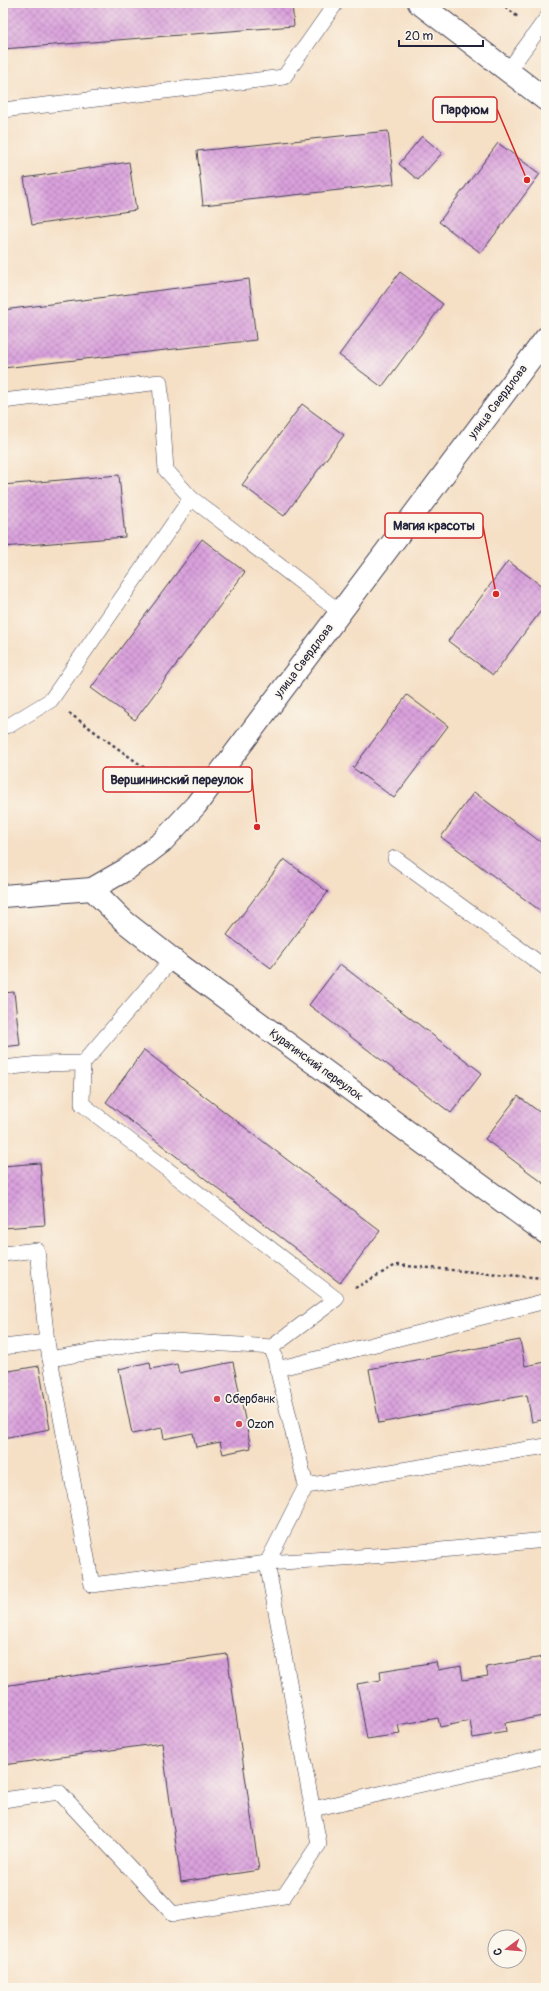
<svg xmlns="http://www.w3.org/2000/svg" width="549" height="1991" viewBox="0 0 549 1991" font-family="Pangolin,sans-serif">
	<defs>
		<pattern id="building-cross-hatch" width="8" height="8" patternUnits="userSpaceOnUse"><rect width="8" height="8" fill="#daa1dd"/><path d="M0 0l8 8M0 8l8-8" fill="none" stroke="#b083b4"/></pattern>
	</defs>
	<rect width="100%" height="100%" fill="#fbf7ec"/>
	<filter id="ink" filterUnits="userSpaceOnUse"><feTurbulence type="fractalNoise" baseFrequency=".025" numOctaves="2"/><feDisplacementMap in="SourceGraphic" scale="8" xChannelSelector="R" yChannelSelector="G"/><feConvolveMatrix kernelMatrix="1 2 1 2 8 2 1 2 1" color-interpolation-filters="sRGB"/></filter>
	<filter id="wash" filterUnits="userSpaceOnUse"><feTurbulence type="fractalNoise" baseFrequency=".012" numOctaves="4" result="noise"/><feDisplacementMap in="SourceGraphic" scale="16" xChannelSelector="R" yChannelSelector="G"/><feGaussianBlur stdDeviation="0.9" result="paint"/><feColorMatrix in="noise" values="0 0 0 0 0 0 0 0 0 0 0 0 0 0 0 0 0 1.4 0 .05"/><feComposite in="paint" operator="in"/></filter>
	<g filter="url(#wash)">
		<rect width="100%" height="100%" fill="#f5dfc5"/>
		<g id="blocks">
			<g fill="url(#building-cross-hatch)">
				<polygon points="3,3 292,3 294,26 3,49"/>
				<polygon points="388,131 394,184 203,205 197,151"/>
				<polygon points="422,136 442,153 418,180 399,164"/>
				<polygon points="498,143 540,174 481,253 439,222"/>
				<polygon points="129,162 136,210 32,225 24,178"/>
				<polygon points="400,272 443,304 382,387 339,355"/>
				<polygon points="249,279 256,340 3,368 3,310"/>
				<polygon points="302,404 344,435 284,516 242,485"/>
				<polygon points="119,475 125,537 3,547 3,485"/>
				<polygon points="202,539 245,572 135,720 91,688"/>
				<polygon points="508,561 546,589 546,604 493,675 448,641"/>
				<polygon points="407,695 448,726 394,798 353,768"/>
				<polygon points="474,792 546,846 546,915 441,837"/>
				<polygon points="284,859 328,892 271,968 227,935"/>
				<polygon points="340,964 482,1073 451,1113 309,1005"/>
				<polygon points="14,992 20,1045 3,1047 3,993"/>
				<polygon points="144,1050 380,1231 340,1283 106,1102"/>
				<polygon points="518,1096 546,1117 546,1185 485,1139"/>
				<polygon points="40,1163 45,1225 3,1228 3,1166"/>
				<polygon points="520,1340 525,1366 546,1362 546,1419 532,1422 527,1395 379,1423 369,1369"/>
				<polygon points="150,1362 151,1369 177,1364 179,1373 233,1362 251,1448 223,1454 220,1442 196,1447 193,1433 164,1439 162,1428 132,1434 119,1369"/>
				<polygon points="39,1366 50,1429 3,1438 3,1372"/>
				<polygon points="227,1654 259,1870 181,1882 162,1743 3,1765 3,1686"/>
				<polygon points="543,1657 544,1666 546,1666 546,1725 544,1725 543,1716 505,1723 506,1732 473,1738 470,1721 440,1727 438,1718 398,1725 400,1734 367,1739 357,1684 381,1680 380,1671 436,1662 438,1670 461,1666 463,1680 488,1676 486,1667"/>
			</g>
		</g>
	</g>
	<g filter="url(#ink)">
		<use href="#blocks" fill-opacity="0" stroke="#423e50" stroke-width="1"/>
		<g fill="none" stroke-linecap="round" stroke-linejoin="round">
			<g stroke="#423e50" stroke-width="16">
				<g id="service">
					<polyline points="508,71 546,19"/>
					<polyline points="3,110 284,77 336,3"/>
					<polyline points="3,401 160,382 166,470 191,498"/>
					<polyline points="3,726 10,725 51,700 191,498 340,612"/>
					<polyline points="395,858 546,968"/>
					<polyline points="3,1068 39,1064 83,1063"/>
					<polyline points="3,1254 37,1250 47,1342"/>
					<polyline points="3,1347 47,1342 92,1585 267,1563 388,1555 546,1540"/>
					<polyline points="50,1359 158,1340 272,1347"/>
					<polyline points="277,1369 546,1301"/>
					<polyline points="306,1486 546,1446"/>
					<polyline points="3,1800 59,1792 173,1914 284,1896 319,1844 267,1563 306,1486 272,1347 336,1299 82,1104 83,1063 172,959"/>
					<polyline points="313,1809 546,1756"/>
				</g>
			</g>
			<g stroke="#423e50" stroke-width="24">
				<g id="tertiary">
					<polyline points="419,3 546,100"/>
					<polyline points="92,889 125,922 172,959 546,1233"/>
					<polyline points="3,896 92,889 127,869 162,842 196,805 546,338"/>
				</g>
			</g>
			<g stroke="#423e50" stroke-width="2.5" stroke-dasharray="3 3" stroke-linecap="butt">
				<polyline points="501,3 519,18"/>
				<polyline points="69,713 175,790"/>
				<polyline points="355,1288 396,1265 542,1278"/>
			</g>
			<use href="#service" stroke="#fff" stroke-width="15"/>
			<use href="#tertiary" stroke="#fff" stroke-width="22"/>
		</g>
	</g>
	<g fill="#d1495b" stroke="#fbf7ec" stroke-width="1.5">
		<circle cx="217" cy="1399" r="4"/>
		<circle cx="239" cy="1424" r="4"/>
	</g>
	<g text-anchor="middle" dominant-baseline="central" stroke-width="3.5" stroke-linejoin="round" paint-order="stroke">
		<g font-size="12" fill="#22223b" stroke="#fbf7ec">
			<text transform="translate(498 402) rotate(-53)">улица Свердлова</text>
			<text transform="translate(304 661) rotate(-53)">улица Свердлова</text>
			<text transform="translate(316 1065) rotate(36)">Курагинский переулок</text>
		</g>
		<g font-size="12" fill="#22223b" stroke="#fbf7ec" text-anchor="start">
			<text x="225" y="1399">Сбербанк</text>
			<text x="247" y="1424">Ozon</text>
		</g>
	</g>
	<path fill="none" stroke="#d62828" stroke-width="1.5" d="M527 180L497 109M496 594L483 526M257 827L252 779"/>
	<g fill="#d62828" stroke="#fbf7ec" stroke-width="1.5">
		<circle cx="527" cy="180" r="4"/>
		<circle cx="496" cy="594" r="4"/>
		<circle cx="257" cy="827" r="4"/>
	</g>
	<g fill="#fbf7ec" stroke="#d62828" stroke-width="1.5">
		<rect x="433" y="97" width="64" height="25" rx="4"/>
		<rect x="385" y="513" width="98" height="25" rx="4"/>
		<rect x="103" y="767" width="149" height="25" rx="4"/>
	</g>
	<g font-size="13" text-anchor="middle" font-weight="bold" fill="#22223b">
		<text x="465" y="114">Парфюм</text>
		<text x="434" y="530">Магия красоты</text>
		<text x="177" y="784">Вершининский переулок</text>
	</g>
	<rect width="549" height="1991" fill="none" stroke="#fbf7ec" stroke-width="16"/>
	<g transform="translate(507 1949) rotate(254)"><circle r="19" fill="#fbf7ec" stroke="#a4a2a5"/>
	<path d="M0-3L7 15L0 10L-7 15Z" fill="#d1495b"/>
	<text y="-6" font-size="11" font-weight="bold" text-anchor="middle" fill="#22223b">С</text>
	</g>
	<path d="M399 40v6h84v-6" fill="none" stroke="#22223b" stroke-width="2"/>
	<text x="405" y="40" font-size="12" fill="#22223b" stroke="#fbf7ec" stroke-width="3" paint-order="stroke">20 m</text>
</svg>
